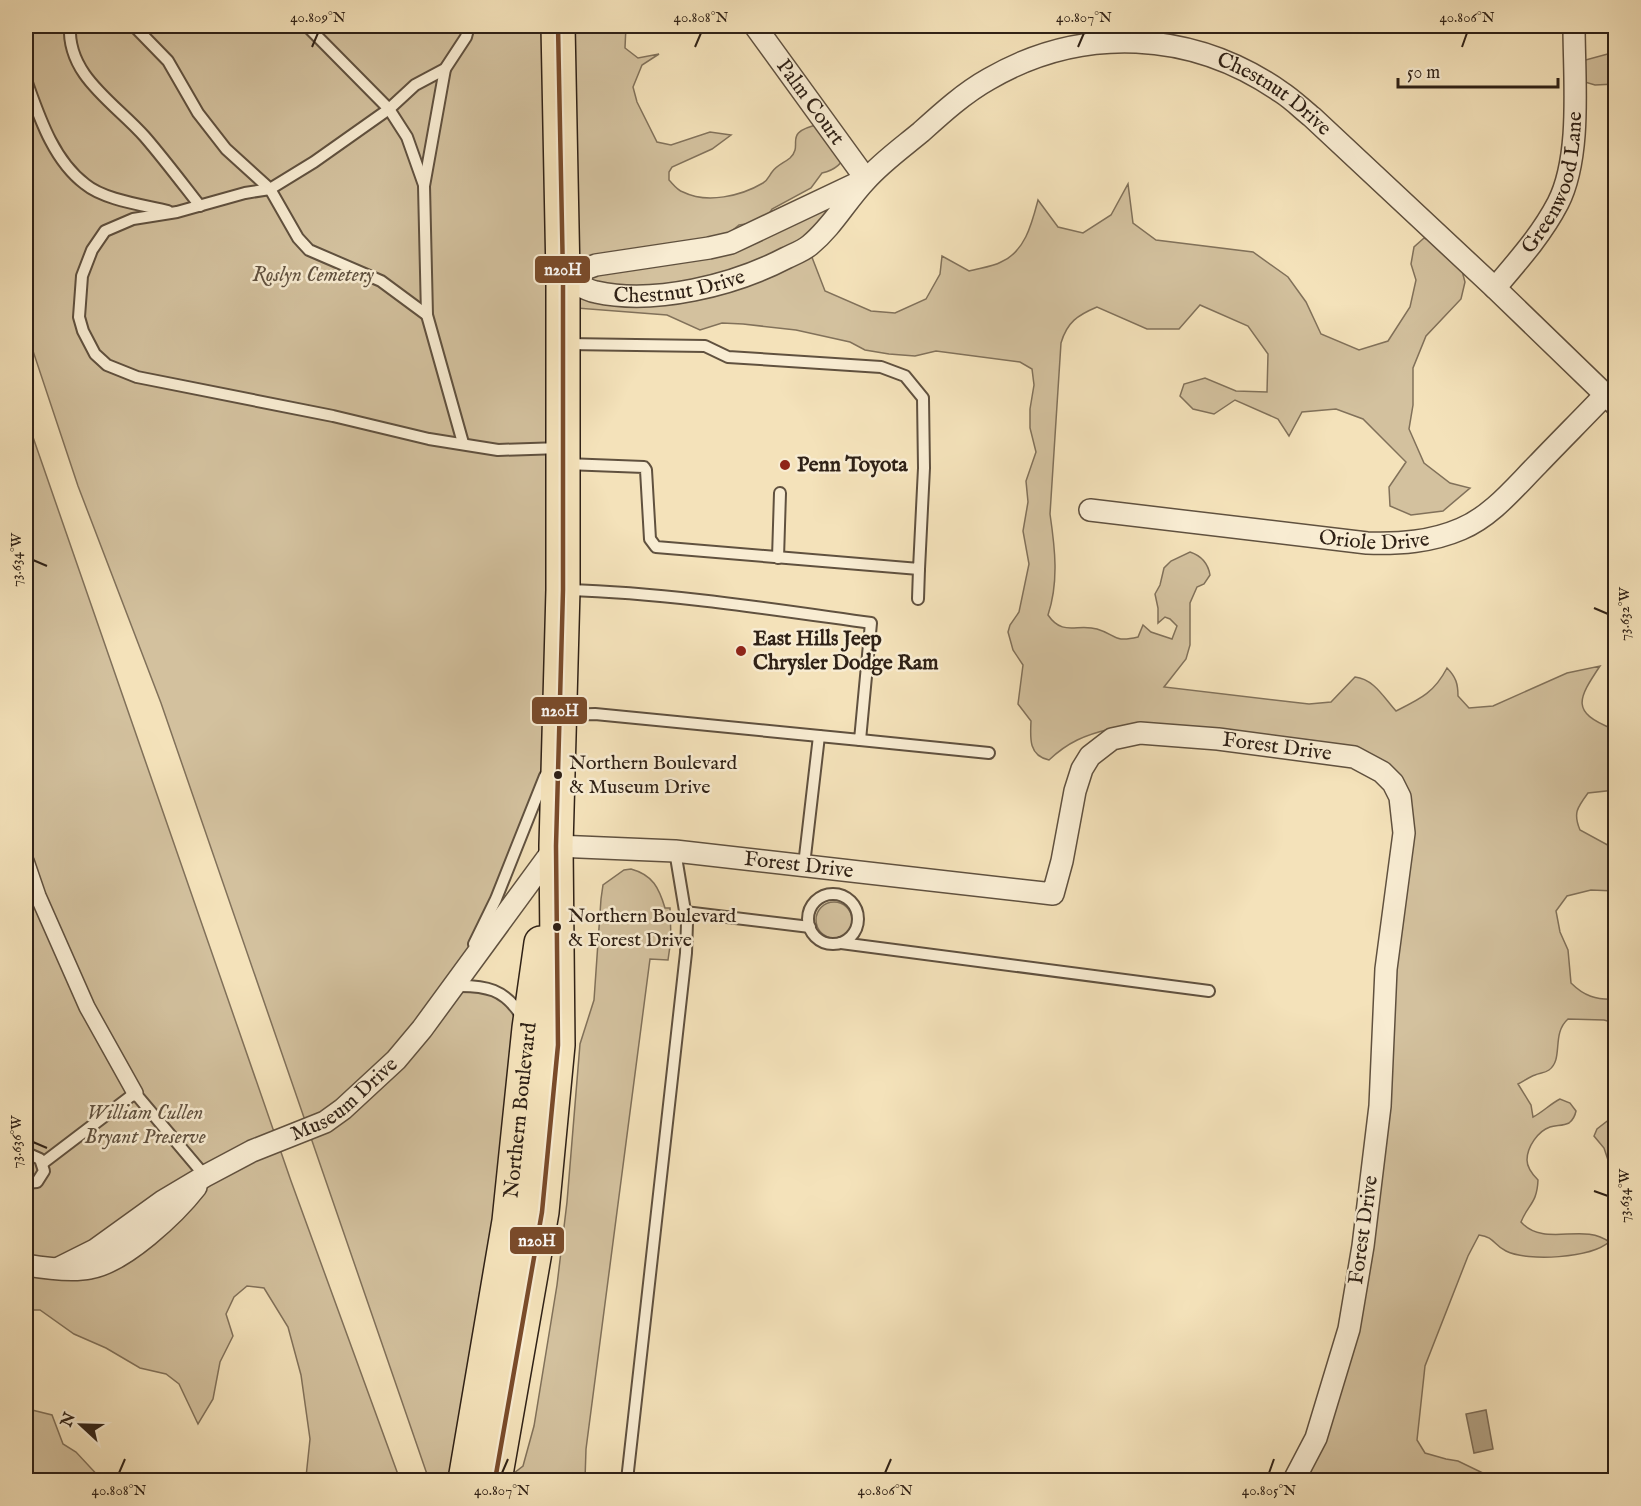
<svg xmlns="http://www.w3.org/2000/svg" width="1641" height="1506" viewBox="0 0 1641 1506" font-family="'IM FELL English',serif">
	<rect width="100%" height="100%" fill="#f4e2ba"/>
	<filter id="stains"><feTurbulence type="fractalNoise" baseFrequency=".00333" numOctaves="4"/><feColorMatrix values="0 0 0 0 .2 0 0 0 0 .09 0 0 0 0 .02 0 0 0 .5 -.17"/></filter>
	<radialGradient id="worn" r=".72"><stop offset=".6" stop-color="#630" stop-opacity="0"/><stop offset="1" stop-color="#630" stop-opacity=".3"/></radialGradient>
	<g fill="#d3c19e" stroke="#81715a" stroke-width="1.5">
		<path d="M26,26H626L625,48L638,58L659,54L642,65L633,87L637,102L657,142L671,145L710,132L731,135L712,149L672,167L669,172V180C673,184 677,190 683,192C707,204 741,196 763,183C768,180 769,176 772,172C777,165 784,163 790,158C805,144 780,133 820,124L849,151C842,163 836,170 822,173L811,188L772,209L767,217L753,223L739,225L728,234L866,179L808,247L825,291L871,311L895,313L926,299L940,274L942,256L969,271C980,268 992,267 1001,262C1025,252 1032,223 1038,200L1058,227L1083,233L1111,215L1128,184L1133,223L1156,240L1253,252L1288,277L1306,302L1321,334L1359,350L1388,341L1410,307L1416,280L1411,264L1414,247L1424,238L1444,246L1461,267L1465,282L1461,299L1426,336L1413,368V405L1409,429L1424,463L1450,483L1470,488L1443,511L1411,515L1390,506L1389,487L1406,462L1363,419L1336,409L1302,412L1289,436L1278,419L1235,400L1214,414L1193,409L1180,396L1184,384L1205,378L1236,391L1267,392L1268,354L1248,326L1200,305L1179,329H1147L1097,307C1078,315 1067,322 1061,343L1050,514C1055,548 1059,582 1048,615C1063,637 1077,623 1097,629C1117,635 1113,643 1138,637L1143,625L1151,632L1172,639L1177,626L1170,619L1165,617L1158,623V608L1155,594L1160,585L1164,568L1171,561L1190,552C1202,556 1208,563 1210,575L1204,584L1197,587L1190,603V645L1186,659L1164,687L1309,704L1331,702L1355,677C1374,679 1384,698 1396,711C1420,699 1434,693 1447,668C1456,677 1458,684 1458,696L1469,708L1493,706L1567,673L1600,666C1578,699 1570,712 1613,729L1615,728V790L1588,793C1577,808 1573,813 1580,830L1615,849V891L1591,890L1567,896L1556,911L1560,932L1568,950L1571,983C1584,996 1596,1000 1615,999V1023L1604,1020L1568,1019C1551,1034 1564,1059 1549,1070C1545,1073 1540,1073 1535,1075C1529,1077 1524,1081 1518,1084L1531,1105L1533,1117C1543,1112 1550,1104 1560,1099L1570,1103L1576,1111C1575,1116 1573,1120 1569,1123C1563,1126 1556,1125 1550,1127C1538,1131 1527,1147 1527,1160C1527,1168 1533,1175 1538,1180C1537,1204 1528,1204 1521,1222C1544,1248 1584,1222 1609,1242C1591,1258 1528,1262 1506,1251C1493,1245 1495,1237 1479,1235L1468,1256L1425,1366L1417,1440L1425,1453L1446,1459L1458,1461L1491,1477L1509,1478L1511,1480H1294L1349,1329L1404,833L1382,772L1110,729C1085,735 1068,742 1049,760C1029,756 1030,739 1031,721L1018,704L1023,665L1013,650L1008,632L1010,625L1019,612L1029,564L1023,531L1028,502L1026,481L1036,452L1030,428V409L1034,385L1032,369L1020,362L936,351L915,356L889,354L865,350L850,342L796,330L743,324L722,323L700,330L667,315L564,307L556,742L494,899L451,985L495,993L528,1028L463,1480H429L161,703L78,486L26,330Z"/>
		<polygon points="1615,52 1615,84 1595,85 1578,80 1578,62"/>
		<polygon points="26,417 291,1181 400,1480 303,1480 306,1477 310,1439 301,1375 288,1327 264,1288 247,1286 234,1297 226,1314 233,1336 220,1362 213,1399 198,1424 179,1384 166,1374 140,1368 106,1348 74,1334 40,1310 26,1310"/>
		<path d="M631,869C653,875 659,888 665,908H670L671,939L668,960L650,959L586,1449L585,1480H505L523,1466L534,1426L557,1285L567,1202L580,1044L594,1000L601,899L603,885L624,870Z"/>
		<circle cx="834" cy="920" r="18"/>
		<polygon points="1615,1115 1615,1167 1609,1163 1604,1148 1594,1136 1597,1129"/>
		<polygon points="32,1410 52,1415 63,1444 76,1452 102,1480 26,1480 26,1411"/>
	</g>
	<polygon fill="#b1a082" stroke="#7d6d57" stroke-width="1.5" points="1486,1410 1493,1449 1474,1453 1466,1414"/>
	<g fill="none" stroke-linecap="round" stroke-linejoin="round">
		<g stroke="#60513f" stroke-width="14">
			<g id="service">
				<path d="M70,26C67,76 115,103 145,137C164,159 182,183 200,206"/>
				<polyline points="134,26 168,61 198,113 226,149 270,189 298,238 309,250 381,281 427,315"/>
				<polyline points="307,26 389,109 407,137 424,185"/>
				<polyline points="469,26 466,37 445,69 415,85 389,109 314,162 270,189 245,193 177,212 133,219 105,231 92,250 82,276 79,317 83,331 95,354 107,365 137,377 333,416 429,439 498,450 561,448"/>
				<polyline points="445,69 424,186 427,315 463,443"/>
				<path d="M26,80C39,116 53,160 85,184C104,200 144,205 168,211"/>
				<polyline points="566,464 644,467 646,470 650,539 656,547 919,569 924,468 923,398 905,376 881,367 728,357 705,346 567,344"/>
				<polyline points="778,558 780,493"/>
				<polyline points="918,599 919,569"/>
				<path d="M563,715L595,714L860,740L871,623C770,609 670,593 567,590"/>
				<polyline points="860,740 989,753"/>
				<polyline points="804,865 819,736"/>
				<circle cx="833" cy="919" r="25"/>
				<polyline points="685,912 810,927"/>
				<polyline points="841,943 1209,991"/>
				<polyline points="474,944 496,899 545,776"/>
				<path d="M454,986C486,985 505,989 522,1017"/>
				<polyline points="26,1156 31,1155 40,1159 44,1171 37,1182 26,1183"/>
				<polyline points="43,1163 135,1093 205,1176"/>
				<polyline points="627,1480 686,953 687,923 675,851"/>
			</g>
		</g>
		<g stroke="#60513f" stroke-width="18">
			<polyline id="pedestrian" points="26,861 38,896 87,1007 135,1093"/>
		</g>
		<g stroke="#60513f" stroke-width="24">
			<g id="minor">
				<path id="s1" d="M755,26L866,179"/>
				<path id="s2" d="M866,179L731,243L709,248L596,265L563,277C574,282 585,290 596,292C655,305 734,285 786,258C794,254 803,251 810,245C833,226 846,201 866,180C882,162 903,147 921,132C942,113 964,93 989,79C1082,25 1192,30 1281,92C1292,99 1302,109 1312,117L1495,288L1616,405"/>
				<path id="s3" d="M1495,288C1518,261 1542,234 1558,203C1582,156 1574,78 1574,26"/>
				<path id="s4" d="M1090,510L1367,543C1400,544 1431,542 1461,529C1492,516 1515,487 1538,464C1560,441 1583,418 1605,395"/>
				<path d="M26,1265C44,1268 71,1272 90,1268C124,1262 175,1214 196,1187"/>
				<path id="s5" d="M59,1268L95,1250L163,1201L205,1176L252,1151L325,1122L343,1109L396,1060L422,1029L556,846L675,851L1053,894L1062,861L1075,791L1082,769L1090,756L1112,739L1140,733L1218,739L1354,757L1382,772L1393,783L1400,797L1404,833L1386,969L1380,1106L1363,1246L1349,1329L1316,1438L1294,1480"/>
			</g>
		</g>
		<g stroke="#2f2116" stroke-width="36">
			<g id="primary">
				<path id="s6" d="M465,1480L509,1221L529,1028L541,943"/>
				<polyline points="495,1480 542,1212 558,1045 556,846 563,590 563,277 558,26"/>
			</g>
		</g>
		<use href="#service" stroke="#f8ecd2" stroke-width="10"/>
		<use href="#pedestrian" stroke="#f8ecd2" stroke-width="15"/>
		<use href="#minor" stroke="#f8ecd2" stroke-width="21"/>
		<use href="#primary" stroke="#f4e2ba" stroke-width="33"/>
		<g stroke="#f8ecd2" stroke-width="9">
			<polyline id="bus-1" points="495,1480 542,1212 558,1045 556,846 563,590 563,277 558,26"/>
		</g>
		<use href="#bus-1" stroke="#7a4b2a" stroke-width="4.5"/>
	</g>
	<path fill="none" stroke="#2f2116" stroke-width="2" d="M312,47L318,33M695,47L701,33M1078,47L1084,33M1462,47L1467,33M33,560L47,566M1594,608L1608,614M33,1142L47,1148M1594,1191L1608,1196M119,1473L125,1459M502,1473L508,1459M885,1473L891,1459M1269,1473L1274,1459"/>
	<g fill="#8f2418" stroke="#f8ecd2" stroke-width="2">
		<circle cx="785" cy="465" r="6"/>
		<circle cx="741" cy="651" r="6"/>
	</g>
	<g fill="#2f2116" stroke="#f8ecd2" stroke-width="2">
		<circle cx="558" cy="775" r="5"/>
		<circle cx="557" cy="927" r="5"/>
	</g>
	<g text-anchor="middle" dominant-baseline="central" stroke-width="5" stroke-linejoin="round" paint-order="stroke">
		<g font-size="20" fill="#2f2116" stroke="#f8ecd2" text-anchor="start">
			<text x="569" y="763">Northern Boulevard<tspan x="569" dy="24">&amp; Museum Drive</tspan></text>
			<text x="568" y="916">Northern Boulevard<tspan x="568" dy="24">&amp; Forest Drive</tspan></text>
		</g>
		<g font-size="21" fill="#2f2116" stroke="#f8ecd2">
			<text stroke="none"><textPath href="#s2" startOffset="1131">Chestnut Drive</textPath></text>
			<text stroke="none"><textPath href="#s1" startOffset="94">Palm Court</textPath></text>
			<text stroke="none"><textPath href="#s3" startOffset="124">Greenwood Lane</textPath></text>
			<text stroke="none"><textPath href="#s2" startOffset="442">Chestnut Drive</textPath></text>
			<text stroke="none"><textPath href="#s4" startOffset="286">Oriole Drive</textPath></text>
			<text stroke="none"><textPath href="#s5" startOffset="1504">Forest Drive</textPath></text>
			<text stroke="none"><textPath href="#s5" startOffset="910">Forest Drive</textPath></text>
			<text stroke="none"><textPath href="#s5" startOffset="333">Museum Drive</textPath></text>
			<text stroke="none"><textPath href="#s6" startOffset="374">Northern Boulevard</textPath></text>
			<text transform="translate(1364 1230) rotate(-82)">Forest Drive</text>
		</g>
		<g font-size="21" font-style="italic" fill="#60513f" stroke="#f8ecd2">
			<text x="313" y="275">Roslyn Cemetery</text>
			<text x="145" y="1113">William Cullen<tspan x="145" dy="24">Bryant Preserve</tspan></text>
		</g>
		<g font-size="21" font-weight="bold" fill="#2f2116" stroke="#f8ecd2" text-anchor="start">
			<text x="797" y="465">Penn Toyota</text>
			<text x="753" y="639">East Hills Jeep<tspan x="753" dy="24">Chrysler Dodge Ram</tspan></text>
		</g>
	</g>
	<g stroke="#f8ecd2" stroke-width="2">
		<rect x="534" y="255" width="57" height="29" rx="6" fill="#7a4b2a"/>
		<rect x="531" y="696" width="57" height="29" rx="6" fill="#7a4b2a"/>
		<rect x="509" y="1226" width="56" height="29" rx="6" fill="#7a4b2a"/>
	</g>
	<g font-size="16" text-anchor="middle" font-weight="bold" fill="#fff">
		<text x="563" y="275">n20H</text>
		<text x="560" y="716">n20H</text>
		<text x="537" y="1246">n20H</text>
	</g>
	<rect width="1641" height="1506" fill="none" stroke="#f4e2ba" stroke-width="66"/>
	<g transform="translate(81 1425) rotate(292)" stroke="#f8ecd2" stroke-width="4.5" paint-order="stroke">
	<path d="M0-4.5L10 22L0 15L-10 22Z" fill="#2f2116"/>
	<text y="-9" font-size="16" font-weight="bold" text-anchor="middle" fill="#2f2116">N</text>
	</g>
	<path d="M1398 78v9h160v-9" fill="none" stroke="#2f2116" stroke-width="3"/>
	<text x="1407" y="78" font-size="18" fill="#2f2116" stroke="#f8ecd2" stroke-width="4.5" paint-order="stroke">50 m</text>
	<rect x="33" y="33" width="1575" height="1440" fill="none" stroke="#2f2116" stroke-width="2"/>
	<g font-size="15" text-anchor="middle" fill="#2f2116">
		<text x="318" y="22">40.809°N</text>
		<text x="701" y="22">40.808°N</text>
		<text x="1084" y="22">40.807°N</text>
		<text x="1467" y="22">40.806°N</text>
		<text transform="translate(16 560) rotate(-90)" y="5">73.634°W</text>
		<text transform="translate(1624 614) rotate(-90)" y="5">73.632°W</text>
		<text transform="translate(16 1142) rotate(-90)" y="5">73.636°W</text>
		<text transform="translate(1624 1196) rotate(-90)" y="5">73.634°W</text>
		<text x="119" y="1495">40.808°N</text>
		<text x="502" y="1495">40.807°N</text>
		<text x="885" y="1495">40.806°N</text>
		<text x="1269" y="1495">40.805°N</text>
	</g>
	<rect width="100%" height="100%" filter="url(#stains)"/>
	<rect width="100%" height="100%" fill="url(#worn)"/>
</svg>
